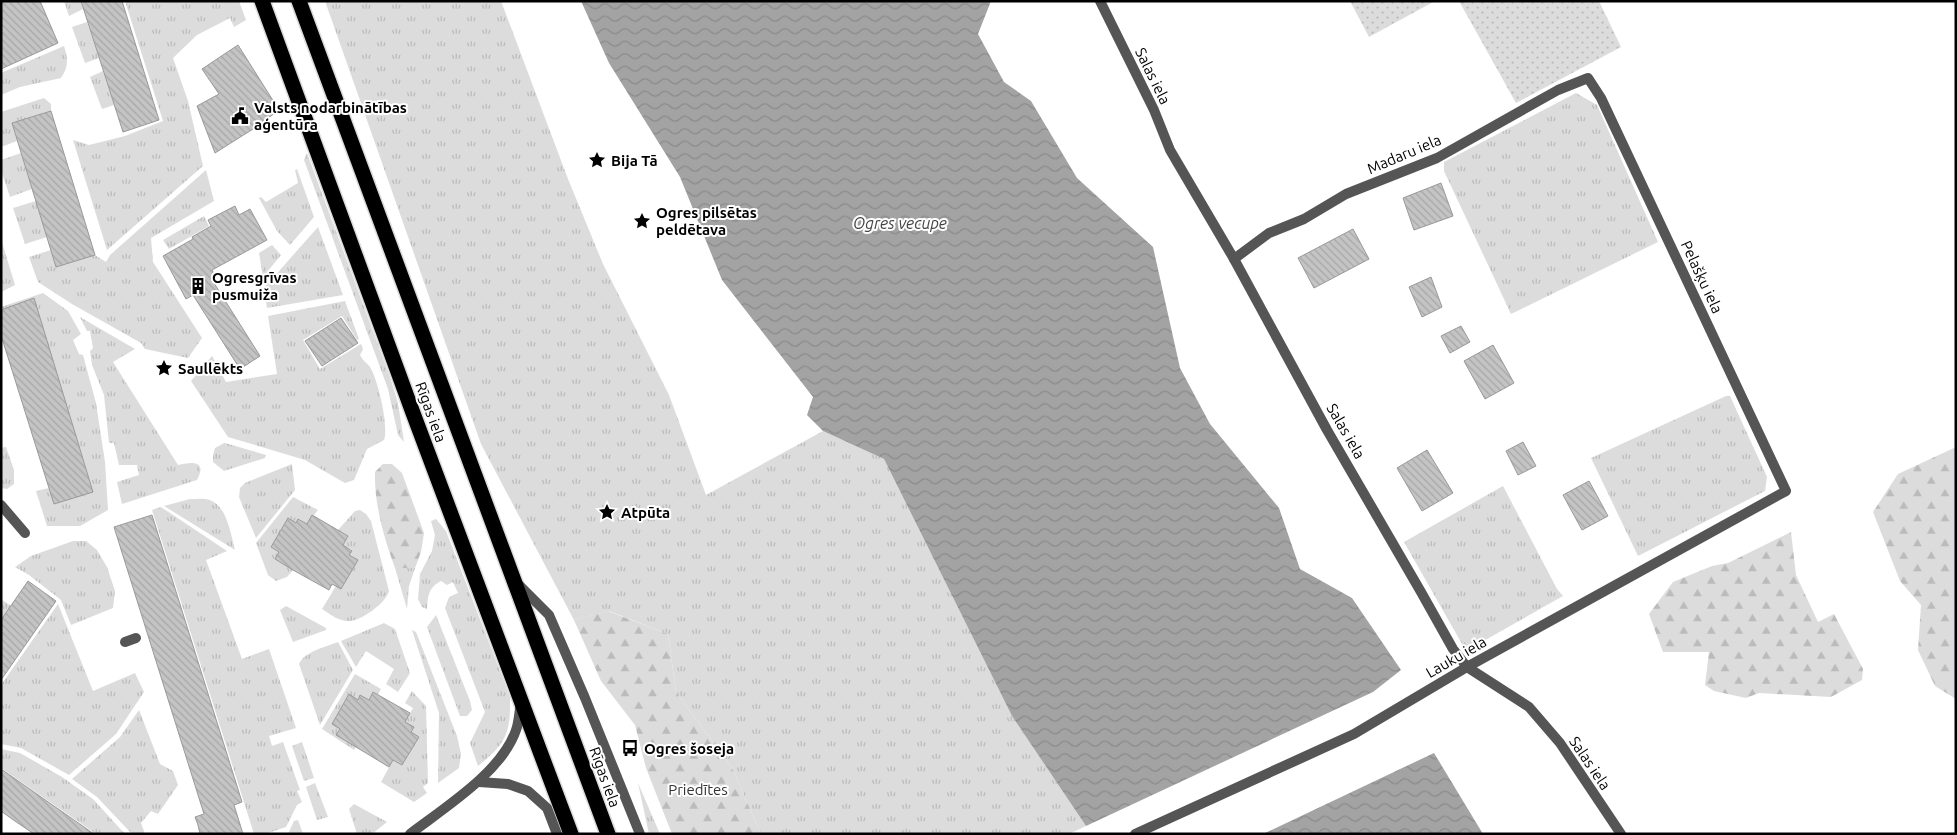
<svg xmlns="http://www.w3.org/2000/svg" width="1957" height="835" viewBox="0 0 1957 835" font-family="Ubuntu,sans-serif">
	<defs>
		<pattern id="grass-tufts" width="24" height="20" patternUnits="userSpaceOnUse" patternTransform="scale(1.25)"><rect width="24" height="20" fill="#dcdcdc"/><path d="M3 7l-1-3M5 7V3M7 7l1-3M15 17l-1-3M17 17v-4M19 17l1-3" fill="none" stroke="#bbb"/></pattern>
		<pattern id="forest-firs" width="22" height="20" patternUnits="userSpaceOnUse" patternTransform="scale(1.25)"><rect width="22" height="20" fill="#dcdcdc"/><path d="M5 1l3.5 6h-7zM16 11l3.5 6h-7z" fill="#bbb"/></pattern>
		<pattern id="garden-dots" width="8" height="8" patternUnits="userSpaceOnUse" patternTransform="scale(1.25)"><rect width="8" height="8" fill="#dcdcdc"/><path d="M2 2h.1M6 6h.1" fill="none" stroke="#bbb" stroke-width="1.8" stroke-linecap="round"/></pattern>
		<pattern id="water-waves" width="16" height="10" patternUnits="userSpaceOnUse" patternTransform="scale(1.25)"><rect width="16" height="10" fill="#a3a3a3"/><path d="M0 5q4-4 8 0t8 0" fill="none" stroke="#8b8b8b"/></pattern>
		<pattern id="building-back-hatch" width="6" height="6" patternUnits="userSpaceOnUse" patternTransform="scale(1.25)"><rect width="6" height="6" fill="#c4c4c4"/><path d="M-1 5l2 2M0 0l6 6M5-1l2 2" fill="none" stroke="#a7a7a7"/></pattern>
	</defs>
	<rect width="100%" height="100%" fill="#fff"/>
	<g fill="url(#grass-tufts)">
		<polygon points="64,1 81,1 83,9 69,16"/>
		<polygon points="125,1 239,1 246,20 234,27 230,18 197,35 173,58 188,101 203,166 107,250 73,140 89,145 125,136 163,121"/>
		<polygon points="325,1 501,1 568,179 603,264 669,395 706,495 823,431 884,459 1012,716 1086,826 1069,834 761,834 732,768 676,692 668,634 609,611 574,620 481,444"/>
		<polygon points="87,22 99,58 85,63 72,27"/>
		<path d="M64,46C68,59 69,66 61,78L20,87L1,95V73Z"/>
		<polygon points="103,71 114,105 102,109 90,77"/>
		<polygon points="1576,93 1597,105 1658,242 1511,314 1444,171 1444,162"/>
		<polygon points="44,98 51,104 51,111 12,123 17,141 1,147 1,112"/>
		<polygon points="21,153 32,189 10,197 1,170 1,160"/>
		<polygon points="307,153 390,377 398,403 404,442 398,435 388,389 304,160"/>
		<polygon points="297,169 314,217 290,245 277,231 259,198 261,197 266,202 298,183 295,170"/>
		<polygon points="206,170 214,201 151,238 153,262 202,338 188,358 145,349 141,343 72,304 38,282 29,257 51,250 56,267 95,255 106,262 110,255"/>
		<polygon points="36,201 47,237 25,244 13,208"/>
		<polygon points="204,216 209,226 169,249 163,240"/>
		<polygon points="318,227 343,295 267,308 264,288"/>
		<polygon points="1,239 15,285 1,292"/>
		<polygon points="272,245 281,255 263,277 259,253"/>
		<polygon points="43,293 68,311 81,334 73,340 79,354 83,355 96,403 105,462 108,510 80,526 47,526 36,491 49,488 54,504 93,491 34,299 1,310 1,307"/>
		<path d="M345,301L359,339L357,340L342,316L303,340L320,369L361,344L363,349L360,355C363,361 367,363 370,367C378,379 389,427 384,440L367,449L354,480L345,483L305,460L228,437L191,381L212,356L226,382L277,374L268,316Z"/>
		<path d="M80,317L135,349L113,362L178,465C190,462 208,459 197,480L122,504L117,482L139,475L137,465H119L114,443H109L104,395L92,365L90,351L93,348L90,331H87Z"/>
		<polygon points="1726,396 1730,396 1767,477 1765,491 1638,556 1591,458"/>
		<polygon points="224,443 225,443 266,455 265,458 224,471 213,462 213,455 215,448"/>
		<polygon points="6,447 14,470 14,484 7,489 1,488 1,448"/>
		<polygon points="292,464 295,490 256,538 239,497 240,488 245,483"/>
		<polygon points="1503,486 1557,589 1563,596 1466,651 1404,542"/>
		<polygon points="293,497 318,510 307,524 299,519 296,523 288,518 271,547 279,552 293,570 287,577 276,581 268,575 256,543"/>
		<path d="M190,499C196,499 204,498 210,500C227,506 231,535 235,550L164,506Z"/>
		<polygon points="161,507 227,551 206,560 242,659 269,649 296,728 269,736 272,746 283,742 300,790 297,791 302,802 297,805 286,827 265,834 254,834 152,510"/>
		<path d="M360,510L366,514L371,521L389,591C386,603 360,622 348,621C338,621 330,614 322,609L336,586L341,589L358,560L349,555L352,550L343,545L348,536L338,530L355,511Z"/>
		<path d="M436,519L446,531L510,697C511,733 506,744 478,766L470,743L485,712L445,608L449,597L458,593L453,582L447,585L441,581C428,588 428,596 427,609L422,607L418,599L420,574L432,551L435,535L431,521Z"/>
		<polygon points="73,541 86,541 97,550 107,567 115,591 113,608 71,625 61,600 29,575 15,567 31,556"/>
		<polygon points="395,568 415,568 409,586 407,609"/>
		<polygon points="1,599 11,606 1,620"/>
		<polygon points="58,604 93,691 135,673 144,692 116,734 69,775 21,748 1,744 1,685"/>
		<polygon points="286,606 326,628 326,630 293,642 280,610"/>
		<polygon points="436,615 470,701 472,710 467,716 460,716 427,627"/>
		<polygon points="384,623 395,629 410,673 398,692 386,684 394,669 366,651 356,667 341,641"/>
		<polygon points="412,630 416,632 457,736 461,754 459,768 438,783 439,713"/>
		<path d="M338,642L353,670L320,725L299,664C305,651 326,647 338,642Z"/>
		<polygon points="355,674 381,689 378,694 373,692 369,700 360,695 358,700 349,695 332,724 340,729 337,735 356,747 354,750 322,729"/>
		<polygon points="412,691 426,706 428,783 423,787 427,793 414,802 381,782 393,760 402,765 419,737 411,732 414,727 405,722 413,708 405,703"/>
		<polygon points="139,710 160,764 173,771 178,785 158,814 151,811 141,823 145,834 132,834 97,797 72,779 120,737"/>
		<polygon points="302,742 314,778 304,781 292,746"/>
		<polygon points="1,749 20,753 62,777 93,799 125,834 96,834 1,768"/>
		<polygon points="315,783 328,817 317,820 306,787"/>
		<polygon points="638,783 660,834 649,834"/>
		<polygon points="354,804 387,822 372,834 357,834 349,809"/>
		<polygon points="298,820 303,834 288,834 294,821"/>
	</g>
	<g fill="url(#forest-firs)">
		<polygon points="1956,447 1956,699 1935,686 1918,650 1921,605 1900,581 1873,512 1898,474"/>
		<path d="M383,464H392L402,473L424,533L421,552L415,568H395C384,538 374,504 375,472Z"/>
		<polygon points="1791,532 1796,575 1818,622 1834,614 1863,669 1862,680 1831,697 1759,693 1746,698 1714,691 1705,685 1709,652 1663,652 1649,614 1673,582 1712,566 1728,563"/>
		<polygon points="608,611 668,634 676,692 732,768 761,834 672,834 646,768 635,725 601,681 574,620"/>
	</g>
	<g fill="url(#garden-dots)">
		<polygon points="1350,1 1435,1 1369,37"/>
		<polygon points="1459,1 1599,1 1621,47 1516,103"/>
	</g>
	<g fill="url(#water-waves)">
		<polygon points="581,1 991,1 978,34 1004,82 1031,101 1077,178 1153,247 1180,368 1210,424 1279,508 1300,569 1352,598 1401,670 1373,692 1086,826 1012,716 884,459 823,431 807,415 813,397 722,280 680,177 609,63"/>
		<polygon points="1434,753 1483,834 1263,834"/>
	</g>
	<g fill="url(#building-back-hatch)" stroke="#999">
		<polygon points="1,1 40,1 58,43 1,69"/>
		<polygon points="81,1 122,1 159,120 123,132"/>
		<polygon points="238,45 279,110 253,129 215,153 197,106 219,94 202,69"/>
		<polygon points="51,111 95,255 56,267 12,123"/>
		<polygon points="1441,183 1453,216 1414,230 1403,198"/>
		<polygon points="235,206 239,215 250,209 267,240 212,270 218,281 214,283 260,356 240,369 193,295 186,299 163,256 193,239 192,237 211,226 208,220"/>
		<polygon points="1353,229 1369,259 1314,288 1298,258"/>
		<polygon points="1431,277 1442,307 1422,317 1409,287"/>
		<polygon points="34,298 93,492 54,504 1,335 1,310"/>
		<polygon points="341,318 358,343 322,366 305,341"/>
		<polygon points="1461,326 1470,342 1450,353 1441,336"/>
		<polygon points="1493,345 1514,383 1485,399 1464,361"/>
		<polygon points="1523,442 1536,466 1518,475 1506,451"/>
		<polygon points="1427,450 1453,493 1422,511 1397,468"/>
		<polygon points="1589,481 1608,516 1582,530 1563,495"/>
		<polygon points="152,515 242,802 234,805 243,834 200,834 198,825 195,817 204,814 114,527"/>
		<polygon points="312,515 348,536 343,545 352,551 349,555 358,560 341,589 332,584 329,590 293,570 275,559 279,552 271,547 288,518 296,523 298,519 307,524"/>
		<polygon points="28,581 56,601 1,680 1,620"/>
		<polygon points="373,692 410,713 405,722 414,727 411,732 419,737 402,765 393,760 389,767 356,747 336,735 340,729 332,724 349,694 358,700 360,695 369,700"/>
		<polygon points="1,769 94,834 34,834 12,819 1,811"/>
	</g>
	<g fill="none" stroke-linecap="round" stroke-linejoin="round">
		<g stroke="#dbdbdb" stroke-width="18">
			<g id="highway">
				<polyline points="262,1 413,413 571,834"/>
				<polyline points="299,1 608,834"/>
			</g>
		</g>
		<g stroke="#555" stroke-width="10">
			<polyline points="1100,1 1154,110 1170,150 1234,259 1327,430 1421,592 1453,649 1467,667 1529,707 1560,743 1621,834"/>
			<polyline points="1,505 25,533"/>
			<polyline points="518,584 549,615 585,698 640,834"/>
			<polyline points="125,642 136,638"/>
			<polyline points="479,782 508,784 528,791 547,808 557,834"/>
			<path d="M410,834C444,808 502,772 516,730C519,722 519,712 521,704"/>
			<polyline points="1135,834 1354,734 1467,667 1786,491 1601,98 1588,78 1558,90 1437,158 1346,194 1304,219 1269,233 1234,259"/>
		</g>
		<use href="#highway" stroke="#000" stroke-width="15"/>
	</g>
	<defs>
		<g id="civic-bare" transform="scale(1.35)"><path d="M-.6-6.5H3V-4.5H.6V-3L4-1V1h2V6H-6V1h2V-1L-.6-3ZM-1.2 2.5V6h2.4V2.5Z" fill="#000" stroke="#fff" stroke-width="2.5" paint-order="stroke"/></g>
		<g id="sight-bare" transform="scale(1.35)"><path d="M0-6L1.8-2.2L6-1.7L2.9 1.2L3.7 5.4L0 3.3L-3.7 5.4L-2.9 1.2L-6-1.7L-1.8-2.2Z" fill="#000" stroke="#fff" stroke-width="2.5" paint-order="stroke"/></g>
		<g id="building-bare" transform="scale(1.35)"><path d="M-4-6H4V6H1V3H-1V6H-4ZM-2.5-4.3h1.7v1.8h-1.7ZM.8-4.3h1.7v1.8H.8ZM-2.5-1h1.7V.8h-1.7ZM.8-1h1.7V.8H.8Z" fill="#000" stroke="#fff" stroke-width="2.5" paint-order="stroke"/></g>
		<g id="bus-bare" transform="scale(1.35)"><path d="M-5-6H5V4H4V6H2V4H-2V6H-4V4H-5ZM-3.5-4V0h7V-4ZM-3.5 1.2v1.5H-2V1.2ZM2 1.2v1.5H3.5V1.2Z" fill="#000" stroke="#fff" stroke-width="2.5" paint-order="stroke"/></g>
	</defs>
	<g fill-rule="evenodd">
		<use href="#civic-bare" x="240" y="116"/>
		<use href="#sight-bare" x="597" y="160"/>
		<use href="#sight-bare" x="642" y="221"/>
		<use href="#building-bare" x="198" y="286"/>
		<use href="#sight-bare" x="164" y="368"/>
		<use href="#sight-bare" x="607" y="512"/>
		<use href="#bus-bare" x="630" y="748"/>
	</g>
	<g text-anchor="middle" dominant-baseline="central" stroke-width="4" stroke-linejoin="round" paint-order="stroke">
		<g font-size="15" fill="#000" stroke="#fff">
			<text transform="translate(1153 76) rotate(64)">Salas iela</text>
			<text transform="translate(1404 154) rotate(-23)">Madaru iela</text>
			<text transform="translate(1702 277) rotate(65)">Pelašķu iela</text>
			<text transform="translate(431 412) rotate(70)">Rīgas iela</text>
			<text transform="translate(1346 431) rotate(60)">Salas iela</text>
			<text transform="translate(1456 657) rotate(-30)">Lauku iela</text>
			<text transform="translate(1590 763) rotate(56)">Salas iela</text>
			<text transform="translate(605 777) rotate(70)">Rīgas iela</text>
		</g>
		<g font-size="15" font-weight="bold" fill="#000" stroke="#fff" text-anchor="start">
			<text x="254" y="107">Valsts nodarbinātības<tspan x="254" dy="17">aģentūra</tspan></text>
			<text x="611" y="160">Bija Tā</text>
			<text x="656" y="212">Ogres pilsētas<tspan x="656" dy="17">peldētava</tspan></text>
			<text x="212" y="277">Ogresgrīvas<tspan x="212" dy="17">pusmuiža</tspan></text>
			<text x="178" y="368">Saullēkts</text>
			<text x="621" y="512">Atpūta</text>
			<text x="644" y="748">Ogres šoseja</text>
		</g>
		<g font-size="15" fill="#333" stroke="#fff">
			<text x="698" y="789">Priedītes</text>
		</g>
		<g font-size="16" font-style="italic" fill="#444" stroke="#fff">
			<text x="900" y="223">Ogres vecupe</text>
		</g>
	</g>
	<rect width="1957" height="835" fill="none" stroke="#000000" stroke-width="5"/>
</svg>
